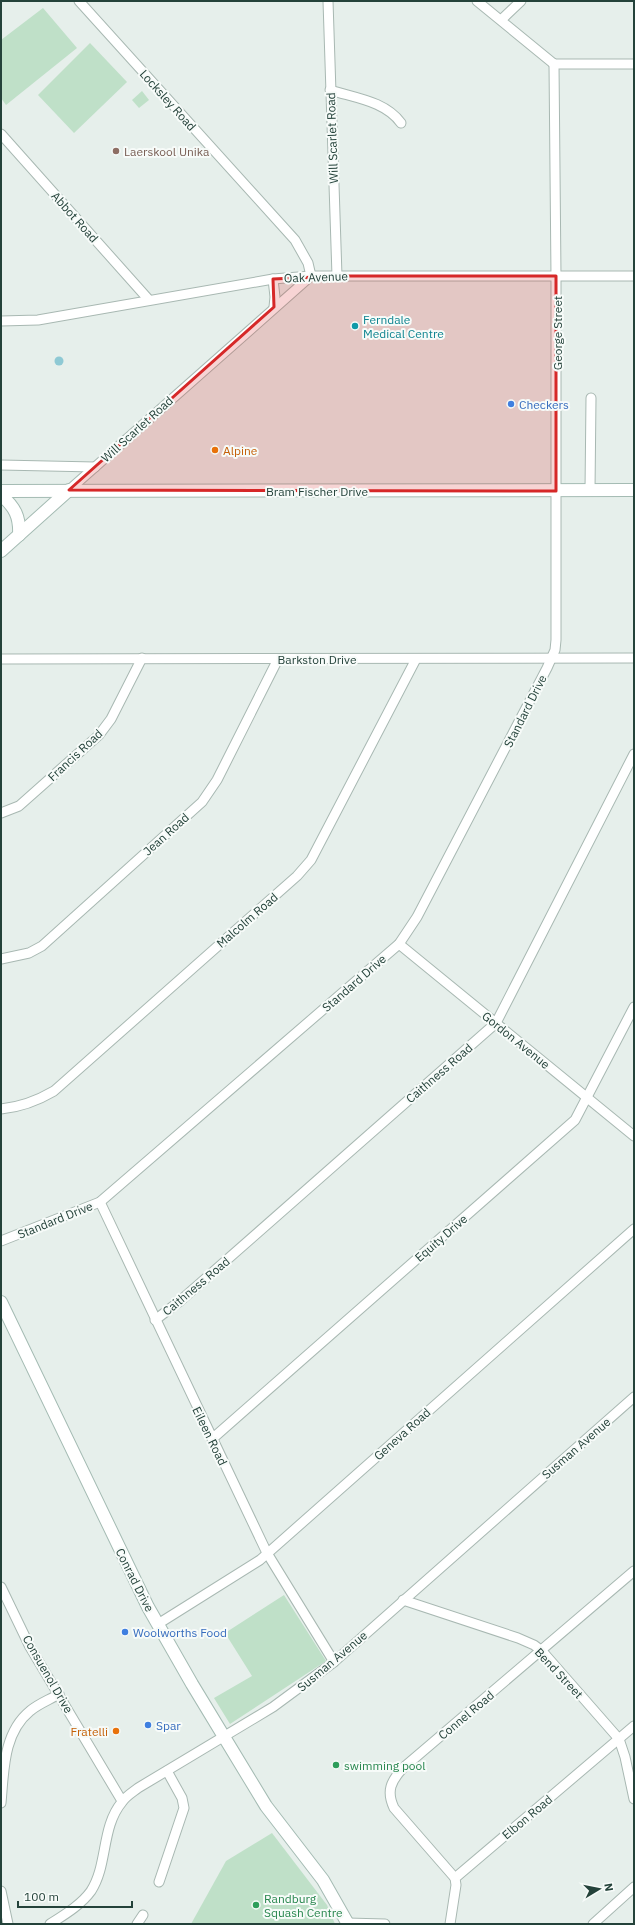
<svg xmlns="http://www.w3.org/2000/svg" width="635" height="1925" viewBox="0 0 635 1925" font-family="'IBM Plex Sans',sans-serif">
	<rect width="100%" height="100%" fill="#e6efeb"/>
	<g fill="#bfe0c8">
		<polygon points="43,8 77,48 6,105 1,98 1,40"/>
		<polygon points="90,43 127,82 74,133 38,95"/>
		<polygon points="142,91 149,100 139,108 132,100"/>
		<polygon points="284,1595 326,1661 230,1724 214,1698 252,1676 225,1633"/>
		<polygon points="272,1833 327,1905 335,1924 191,1924 226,1861"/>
	</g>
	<circle fill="#8ec9d4" cx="59" cy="361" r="4.5"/>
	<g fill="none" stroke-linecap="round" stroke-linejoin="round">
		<g stroke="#a8b8b2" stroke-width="11">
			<g id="street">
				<polyline points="328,1 337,276"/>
				<polyline points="477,1 554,64"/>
				<polyline points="501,20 521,1"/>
				<polyline points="554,64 634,64"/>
				<path d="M330,90C355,98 385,101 401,123"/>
				<polyline points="1,134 149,300"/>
				<polyline points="273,279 275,297 274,307"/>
				<polyline points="1,321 38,320 273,279 311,276 634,276"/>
				<polyline points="1,465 95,467"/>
				<polyline points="69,490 311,276 308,263 295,240 79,1"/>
				<polyline points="590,490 591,398"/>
				<polyline points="1,659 634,658"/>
				<polyline points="1,813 19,806 99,735 111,719 142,658"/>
				<polyline points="399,944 634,1136"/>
				<polyline points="1,959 29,953 42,946 202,802 217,780 278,659"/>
				<path d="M1,1109C21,1107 37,1101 54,1091L297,876L311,860L416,659"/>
				<polyline points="100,1202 267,1553 334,1662"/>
				<polyline points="1,1241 100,1202 399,944 417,917 547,668 555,650 556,640 556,276 554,64"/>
				<polyline points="155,1320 180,1301 496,1023 634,754"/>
				<polyline points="212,1439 575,1120 634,1007"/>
				<polyline points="1,1587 30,1647 122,1801"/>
				<polyline points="403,1600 518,1638 534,1645 542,1651 619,1739 625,1757 634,1799"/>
				<polyline points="158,1624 260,1560 634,1229"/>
				<path d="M1,1803C4,1771 3,1733 30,1711C38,1704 49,1700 59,1694"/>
				<path d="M455,1878L394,1808C386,1791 391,1781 403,1768L634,1571"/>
				<polyline points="159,1882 184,1808 182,1798 167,1771"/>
				<polyline points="1,1891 8,1924"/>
				<polyline points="347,1923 385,1924"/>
				<path d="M50,1924C64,1915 81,1905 91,1891C108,1865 101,1827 122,1802C126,1796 133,1792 138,1788L273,1707L334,1662L634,1397"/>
				<polyline points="137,1924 143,1915"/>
				<polyline points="450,1924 456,1885 455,1878 634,1726"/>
				<polyline points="593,1924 634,1887"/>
			</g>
		</g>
		<g stroke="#a4bbb3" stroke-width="14">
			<g id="secondary">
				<polyline points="1,491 634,490"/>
				<path d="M1,495C15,507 20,517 19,535"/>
				<polyline points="1,551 69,490"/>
				<polyline points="1,1302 148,1607 192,1684 266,1806 323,1880 348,1924"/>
			</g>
		</g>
		<use href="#street" stroke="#fff" stroke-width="9"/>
		<use href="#secondary" stroke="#fff" stroke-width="12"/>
	</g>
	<path fill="#d62828" fill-opacity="0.2" stroke="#d62828" stroke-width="3" stroke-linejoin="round" d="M337,276H556V491L69,490L274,307L273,279Z"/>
	<circle fill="#8d6e63" stroke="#f7fbf9" stroke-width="1.5" cx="116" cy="151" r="4"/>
	<circle fill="#0f9aa8" stroke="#f7fbf9" stroke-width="1.5" cx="355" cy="326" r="4"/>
	<g fill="#3f7fe0" stroke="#f7fbf9" stroke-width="1.5">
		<circle cx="511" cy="404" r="4"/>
		<circle cx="125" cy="1632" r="4"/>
		<circle cx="148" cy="1725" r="4"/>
	</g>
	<g fill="#e8710a" stroke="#f7fbf9" stroke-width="1.5">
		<circle cx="215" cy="450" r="4"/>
		<circle cx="116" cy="1731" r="4"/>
	</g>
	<g fill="#2e9e5b" stroke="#f7fbf9" stroke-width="1.5">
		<circle cx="336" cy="1765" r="4"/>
		<circle cx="256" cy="1905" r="4"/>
	</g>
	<g text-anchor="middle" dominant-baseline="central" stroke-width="4" stroke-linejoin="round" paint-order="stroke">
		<g font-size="12" fill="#24423a" stroke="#f7fbf9">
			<text transform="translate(168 100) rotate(48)">Locksley Road</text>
			<text transform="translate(332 138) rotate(-92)">Will Scarlet Road</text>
			<text transform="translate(75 217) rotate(48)">Abbot Road</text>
			<text transform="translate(316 277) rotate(-2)">Oak Avenue</text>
			<text transform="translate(557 333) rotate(-90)">George Street</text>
			<text transform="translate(137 429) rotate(-42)">Will Scarlet Road</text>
			<text x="317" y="491">Bram Fischer Drive</text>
			<text x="317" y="659">Barkston Drive</text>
			<text transform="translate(525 711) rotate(-63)">Standard Drive</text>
			<text transform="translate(75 755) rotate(-43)">Francis Road</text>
			<text transform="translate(166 834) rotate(-42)">Jean Road</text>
			<text transform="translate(247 920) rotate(-41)">Malcolm Road</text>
			<text transform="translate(354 983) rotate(-41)">Standard Drive</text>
			<text transform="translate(516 1040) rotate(39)">Gordon Avenue</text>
			<text transform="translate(439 1073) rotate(-41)">Caithness Road</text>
			<text transform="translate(55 1220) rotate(-22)">Standard Drive</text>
			<text transform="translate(441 1238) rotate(-41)">Equity Drive</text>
			<text transform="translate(196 1286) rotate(-40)">Caithness Road</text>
			<text transform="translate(402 1434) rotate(-42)">Geneva Road</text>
			<text transform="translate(210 1436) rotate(64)">Eileen Road</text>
			<text transform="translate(576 1448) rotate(-41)">Susman Avenue</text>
			<text transform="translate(135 1580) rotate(63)">Conrad Drive</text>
			<text transform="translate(332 1661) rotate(-40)">Susman Avenue</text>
			<text transform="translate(559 1673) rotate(47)">Bend Street</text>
			<text transform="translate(48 1674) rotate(60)">Consuenol Drive</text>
			<text transform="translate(466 1715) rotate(-40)">Connel Road</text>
			<text transform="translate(527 1817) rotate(-40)">Elbon Road</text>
		</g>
		<g font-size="12" fill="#785e54" stroke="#f7fbf9" text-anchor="start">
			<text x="124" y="151">Laerskool Unika</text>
		</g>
		<g font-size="12" fill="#0d838f" stroke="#f7fbf9" text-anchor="start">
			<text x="363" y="319">Ferndale<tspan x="363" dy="14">Medical Centre</tspan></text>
		</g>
		<g font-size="12" fill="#366cbe" stroke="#f7fbf9" text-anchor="start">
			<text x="519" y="404">Checkers</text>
			<text x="133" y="1632">Woolworths Food</text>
			<text x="156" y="1725">Spar</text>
		</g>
		<g font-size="12" fill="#c56008" stroke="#f7fbf9" text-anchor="start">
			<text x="223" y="450">Alpine</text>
			<text x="108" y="1731" text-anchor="end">Fratelli</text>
		</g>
		<g font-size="12" fill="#27864d" stroke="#f7fbf9" text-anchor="start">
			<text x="344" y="1765">swimming pool</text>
			<text x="264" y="1898">Randburg<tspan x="264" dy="14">Squash Centre</tspan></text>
		</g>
	</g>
	<rect width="635" height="1925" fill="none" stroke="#24423a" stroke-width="4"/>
	<g transform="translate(599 1889) rotate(80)" stroke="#f7fbf9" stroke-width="3" paint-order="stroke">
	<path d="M0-3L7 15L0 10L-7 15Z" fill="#24423a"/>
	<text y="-6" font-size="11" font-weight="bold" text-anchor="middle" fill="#24423a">N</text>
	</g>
	<path d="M18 1901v6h114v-6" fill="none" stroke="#24423a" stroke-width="2"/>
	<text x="24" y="1901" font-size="12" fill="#24423a" stroke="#f7fbf9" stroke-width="3" paint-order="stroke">100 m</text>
</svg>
